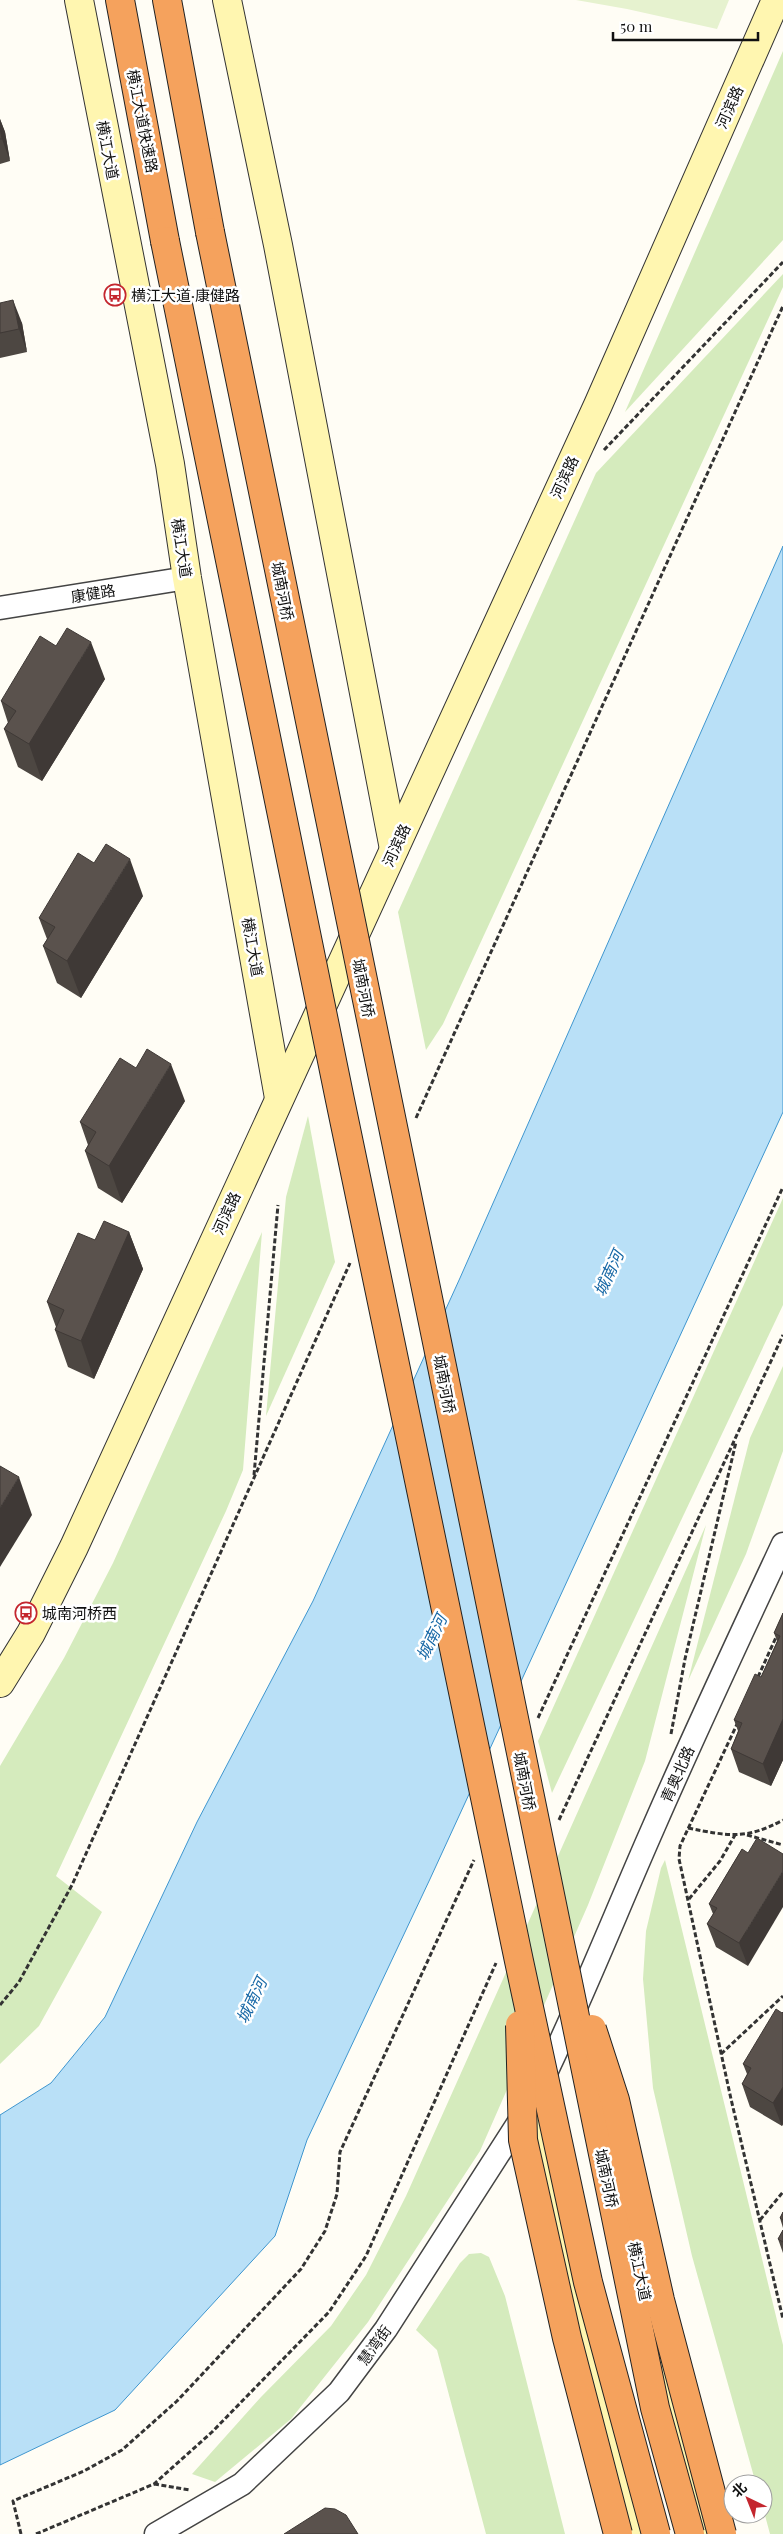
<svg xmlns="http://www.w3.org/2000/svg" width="783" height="2534" viewBox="0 0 783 2534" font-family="'Playfair Display','Noto Sans SC',serif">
	<rect width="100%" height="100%" fill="#fffdf5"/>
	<g fill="#d5ebbd">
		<polygon points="783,51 783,240 625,412"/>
		<polygon points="783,274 783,287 443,1024 426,1050 398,912 596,473"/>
		<polygon points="308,1116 335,1262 266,1416 286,1197"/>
		<polygon points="783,1198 783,1305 552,1793 538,1741"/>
		<polygon points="262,1232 243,1470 226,1511 56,1876 102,1912 39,2026 0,2064 0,1766 64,1658 113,1563"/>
		<polygon points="783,1366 783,1451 746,1554 688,1681 750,1438"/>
		<polygon points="706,1525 645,1761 588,1905 480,2151 368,2322 291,2419 215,2482 192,2474 261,2397 331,2326 366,2275 406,2196"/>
		<polygon points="665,1860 783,2345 783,2534 770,2534 763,2508 763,2484 756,2484 692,2256 653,2088 643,1979 646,1931 661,1868"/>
		<polygon points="481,2253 489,2257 505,2296 565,2534 486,2534 437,2350 416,2330 460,2263 469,2254"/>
	</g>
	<polygon fill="#e6f2cf" points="576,0 729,0 717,29 627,9"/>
	<polygon fill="#b9e0f7" stroke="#3f96cf" points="783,546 783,1112 430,1879 307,2140 275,2236 115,2410 0,2465 0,2115 51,2083 105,2017 197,1822 313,1601 460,1278"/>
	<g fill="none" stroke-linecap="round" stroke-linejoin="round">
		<g stroke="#444" stroke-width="25">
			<g id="street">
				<polyline points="0,608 187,578"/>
				<path d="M541,2083C582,1999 616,1912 654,1826C695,1732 739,1638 783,1544"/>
				<polyline points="156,2534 242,2484 339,2392 386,2329 526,2111"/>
			</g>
		</g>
		<g stroke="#333" stroke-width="30">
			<g id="secondary">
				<polyline points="79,0 170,464 187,578 279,1098"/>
				<polyline points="227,0 278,245 394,849"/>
				<polyline points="0,1683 31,1633 74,1547 598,405 776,0"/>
				<polyline points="532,2101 592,2370 637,2534"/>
				<polyline points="646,2298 707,2534"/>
			</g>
		</g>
		<g stroke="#222" stroke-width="30">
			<g id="highway">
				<polyline points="120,0 165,241"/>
				<polyline points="167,0 210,232"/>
			</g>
		</g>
		<g stroke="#333" stroke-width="3" stroke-dasharray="5 2.5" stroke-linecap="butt">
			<polyline points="604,450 783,262"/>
			<polyline points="416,1118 783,306"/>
			<polyline points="254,1475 278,1205"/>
			<polyline points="758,1677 777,1635"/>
			<polyline points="538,1718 783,1187"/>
			<polyline points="738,1722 680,1846 679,1859 731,2099 783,2319"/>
			<polyline points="671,1734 685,1659 736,1442"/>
			<polyline points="559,1820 783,1335"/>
			<path d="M688,1828C728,1836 746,1840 783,1820"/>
			<polyline points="747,1835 783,1845"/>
			<polyline points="689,1899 720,1861 735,1835"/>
			<polyline points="0,2005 19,1982 72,1885 350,1263"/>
			<polyline points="721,2054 783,1996"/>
			<polyline points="760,2220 783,2192"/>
			<polyline points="154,2484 190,2490"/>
			<polyline points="21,2534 13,2501 84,2471 122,2450 177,2401 301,2269 325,2231 337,2194 340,2152 474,1860"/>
			<polyline points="36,2534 154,2484 212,2432 329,2312 366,2256 496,1963"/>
		</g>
		<use href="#street" stroke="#fff" stroke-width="22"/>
		<use href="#secondary" stroke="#fff6b0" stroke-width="28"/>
		<use href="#highway" stroke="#f5a25d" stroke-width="28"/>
		<g stroke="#222" stroke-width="30" stroke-linecap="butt">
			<g id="highway-bridge">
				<polyline points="210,232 655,2408 690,2534"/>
				<polyline points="165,241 340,1100 519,1961 588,2282 656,2534"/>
				<polyline points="520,2025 523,2140 567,2338 618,2534"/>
				<polyline points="592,2029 615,2100 660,2300 722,2534"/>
			</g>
		</g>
		<use href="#highway-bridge" stroke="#f5a25d" stroke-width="28"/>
	</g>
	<g fill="#4d4742">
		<polygon points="0,119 5,132 10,161 0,164"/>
		<polygon points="0,303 22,323 27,352 0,358"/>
		<polygon points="56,646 105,679 42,781 18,767 4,729 8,723 1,701"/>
		<polygon points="143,896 81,998 57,983 43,946 47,939 39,918"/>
		<polygon points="185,1101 122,1203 98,1188 85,1151 88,1145 80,1122"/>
		<polygon points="129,1232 143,1269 94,1379 68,1367 55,1330 56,1327 47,1302 95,1240"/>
		<polygon points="783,1613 783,1760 771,1786 739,1772 731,1749 738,1731 734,1720 761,1677 777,1641 774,1633"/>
		<polygon points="742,1849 748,1966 716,1947 707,1924 713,1914 709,1904"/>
		<polygon points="783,2012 783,2124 782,2126 750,2107 742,2084 747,2074 743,2064"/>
		<polygon points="783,2212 783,2228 780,2218"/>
		<polygon points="783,2230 783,2253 778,2239"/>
	</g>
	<g fill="#3f3936">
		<polygon points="0,119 5,132 10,161 2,139 0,128"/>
		<polygon points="13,300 22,323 27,352 19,329"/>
		<polygon points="91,642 105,679 42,781 29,744"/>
		<polygon points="130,859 143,896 81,998 67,961"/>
		<polygon points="171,1064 185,1101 122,1203 109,1166"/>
		<polygon points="129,1232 143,1269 94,1379 81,1341"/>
		<polygon points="19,1477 32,1515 0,1567 0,1508"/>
		<polygon points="783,1719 783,1760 771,1786 763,1764"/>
		<polygon points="783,1871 783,1907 748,1966 739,1943"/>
		<polygon points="783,2087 783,2124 782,2126 773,2103"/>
	</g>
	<g fill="#5a524d" stroke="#3f3936">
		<polygon points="0,128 2,139 0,139"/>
		<polygon points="13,300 19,329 0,333 0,303"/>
		<polygon points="67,628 91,642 29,744 4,729 16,711 1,701 40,636 56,646"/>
		<polygon points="106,844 130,859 67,961 43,946 55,927 39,918 78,853 94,863"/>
		<polygon points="147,1049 171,1064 109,1166 85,1151 96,1132 80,1122 120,1058 136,1068"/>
		<polygon points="104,1221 129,1232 81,1341 55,1330 64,1310 47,1302 78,1233 95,1240"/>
		<polygon points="0,1466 19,1477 0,1508"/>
		<polygon points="783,1613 783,1719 763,1764 731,1749 742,1723 734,1720 755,1674 761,1677 780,1636 774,1633"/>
		<polygon points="757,1838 783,1854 783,1871 739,1943 707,1924 717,1908 709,1904 742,1849 748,1853"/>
		<polygon points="776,2009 782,2013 783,2012 783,2087 773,2103 742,2084 751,2068 743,2064"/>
		<polygon points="783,2212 783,2220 780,2218"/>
		<polygon points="783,2230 783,2242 778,2239"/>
		<polygon points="325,2508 335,2509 346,2515 358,2534 284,2534"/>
	</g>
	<defs>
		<g id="bus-ring" transform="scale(1.125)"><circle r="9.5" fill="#fff" stroke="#c4262e" stroke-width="1.5"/><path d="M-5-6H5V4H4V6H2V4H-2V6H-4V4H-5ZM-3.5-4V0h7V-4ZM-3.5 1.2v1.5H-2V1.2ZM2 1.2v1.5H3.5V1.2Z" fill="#c4262e"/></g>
	</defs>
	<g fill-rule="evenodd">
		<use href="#bus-ring" x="115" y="295"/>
		<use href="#bus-ring" x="26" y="1613"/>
	</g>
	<g text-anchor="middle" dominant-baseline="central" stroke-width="5" stroke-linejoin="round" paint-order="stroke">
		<g font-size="15" fill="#111" stroke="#fff">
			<text transform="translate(729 107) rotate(-66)">河滨路</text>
			<text transform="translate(143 121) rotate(79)">横江大道快速路</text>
			<text transform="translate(108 150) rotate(79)">横江大道</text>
			<text transform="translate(564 477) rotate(-65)">河滨路</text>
			<text transform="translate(182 548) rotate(81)">横江大道</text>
			<text transform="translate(283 591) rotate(79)">城南河桥</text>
			<text transform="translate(93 593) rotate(-9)">康健路</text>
			<text transform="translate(396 845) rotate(-65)">河滨路</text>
			<text transform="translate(253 947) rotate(80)">横江大道</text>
			<text transform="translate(364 988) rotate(79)">城南河桥</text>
			<text transform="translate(226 1213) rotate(-65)">河滨路</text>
			<text transform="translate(445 1384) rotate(79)">城南河桥</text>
			<text transform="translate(677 1774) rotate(-66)">青奥北路</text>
			<text transform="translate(525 1781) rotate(79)">城南河桥</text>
			<text transform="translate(607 2178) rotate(78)">城南河桥</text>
			<text transform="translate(640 2271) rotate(78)">横江大道</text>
			<text transform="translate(374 2345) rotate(-54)">慧湾街</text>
		</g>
		<g font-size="15" fill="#111" stroke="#fff" text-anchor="start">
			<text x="131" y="295">横江大道·康健路</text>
			<text x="42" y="1613">城南河桥西</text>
		</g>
		<g font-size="16" font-style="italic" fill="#1768a6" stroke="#fff">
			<text transform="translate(608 1273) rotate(-65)">城南河</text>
			<text transform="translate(431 1637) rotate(-64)">城南河</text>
			<text transform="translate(251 2000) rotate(-64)">城南河</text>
		</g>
	</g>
	<g transform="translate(748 2499) rotate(317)"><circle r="24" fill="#ffffff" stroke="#a0a0a0"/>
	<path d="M0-4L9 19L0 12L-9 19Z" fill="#c4262e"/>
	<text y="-8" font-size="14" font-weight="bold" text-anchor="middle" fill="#111111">北</text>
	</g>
	<path d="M613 32v8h145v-8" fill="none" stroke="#111111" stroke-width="2.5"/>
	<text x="620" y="32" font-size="15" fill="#111111" stroke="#ffffff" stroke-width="4" paint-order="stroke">50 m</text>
</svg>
